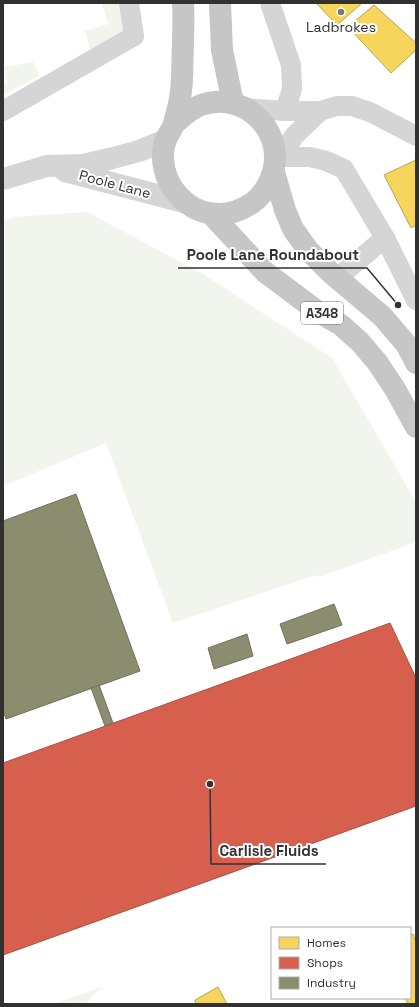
<svg xmlns="http://www.w3.org/2000/svg" width="419" height="1007" viewBox="0 0 419 1007" font-family="'Space Grotesk',sans-serif">
	<rect width="100%" height="100%" fill="#fff"/>
	<g fill="#f1f5ed">
		<path d="M102,3H121C122,9 126,18 125,25C124,35 99,45 90,49L85,31L108,24Z"/>
		<polygon points="33,62 39,76 3,95 3,84 8,83 4,67"/>
		<polygon points="87,212 203,274 332,358 416,502 416,542 319,577 316,575 173,623 106,443 3,486 3,222 14,217"/>
		<polygon points="101,987 86,1004 54,1004"/>
	</g>
	<g fill="#f6d55c" stroke="#bba44f">
		<polygon points="316,3 362,3 337,25"/>
		<polygon points="374,5 416,43 416,50 391,73 348,27"/>
		<polygon points="416,160 416,225 411,228 384,175"/>
		<polygon points="413,934 416,943 416,1004 408,1004 405,998 410,998 410,935"/>
		<polygon points="218,987 227,1004 196,1004 195,1000"/>
	</g>
	<polygon fill="#d6604d" stroke="#a45245" points="390,623 416,678 416,806 3,955 3,763"/>
	<g fill="#8c8c6e" stroke="#71715c">
		<polygon points="76,494 140,671 6,719 3,710 3,521"/>
		<polygon points="334,604 342,625 287,644 280,624"/>
		<polygon points="247,634 253,656 214,669 208,648"/>
		<polygon points="99,685 113,723 105,726 91,688"/>
	</g>
	<g fill="none" stroke-linecap="round" stroke-linejoin="round">
		<g stroke="#d5d5d5" stroke-width="20">
			<polyline points="270,3 291,65 292,89 285,111"/>
			<polyline points="245,108 285,111 320,111 337,106 352,106 370,112 416,136"/>
			<polyline points="3,111 134,36 129,3"/>
			<polyline points="281,157 310,157 326,161 344,169 385,238 416,300"/>
			<polyline points="276,160 281,157 294,136 320,111"/>
			<polyline points="337,278 385,238"/>
		</g>
		<g stroke="#d5d5d5" stroke-width="22">
			<polyline points="65,171 184,202"/>
			<polyline points="3,179 47,166 83,165 113,158 139,151 166,140"/>
		</g>
		<g stroke="#c6c6c6" stroke-width="22">
			<polyline points="220,3 222,50 233,103"/>
			<path d="M174,124C182,117 190,109 201,105C247,89 290,136 270,180C266,189 260,198 252,203C239,212 224,216 209,213C196,211 187,205 178,195C165,181 159,159 166,139C168,134 173,129 174,123C177,113 180,101 181,91C183,76 182,60 183,45C183,31 184,17 183,3"/>
			<polyline points="274,172 285,210 293,229 308,250 330,272 382,316 406,344 416,363"/>
			<polyline points="211,214 265,272 317,311 341,325 360,342 377,362 395,389 416,427"/>
		</g>
	</g>
	<circle fill="#797979" stroke="#fff" stroke-width="1.5" cx="341" cy="12" r="4"/>
	<g text-anchor="middle" dominant-baseline="central" stroke-width="4" stroke-linejoin="round" paint-order="stroke">
		<rect fill="#fff" stroke="#6f6f6f" stroke-width="1" x="301" y="302" width="42" height="22" rx="3"/>
		<g font-size="13" font-weight="bold" fill="#313131">
			<text x="322" y="313">A348</text>
		</g>
		<g font-size="14" fill="#313131" stroke="#fff">
			<text x="341" y="27">Ladbrokes</text>
		</g>
		<g font-size="14" fill="#313131" stroke="#fff">
			<text transform="translate(115 184) rotate(15)">Poole Lane</text>
		</g>
	</g>
	<path fill="none" stroke="#313131" stroke-width="1.5" d="M398 305L367 268H178M210 784L211 864H326"/>
	<g fill="#313131" stroke="#fff" stroke-width="1.5">
		<circle cx="398" cy="305" r="4"/>
		<circle cx="210" cy="784" r="4"/>
	</g>
	<g font-size="15" text-anchor="middle" font-weight="bold" fill="#313131" stroke="#fff" stroke-width="4" stroke-linejoin="round" paint-order="stroke">
		<text x="273" y="260">Poole Lane Roundabout</text>
		<text x="269" y="856">Carlisle Fluids</text>
	</g>
	<rect width="419" height="1007" fill="none" stroke="#313131" stroke-width="8"/>
	<rect x="271" y="927" width="140" height="72" fill="#ffffff" stroke="#adadad"/>
	<rect x="279" y="937" width="20" height="12" fill="#f6d55c" stroke="#adadad"/>
	<text x="307" y="947" font-size="12" fill="#313131">Homes</text>
	<rect x="279" y="957" width="20" height="12" fill="#d6604d" stroke="#adadad"/>
	<text x="307" y="967" font-size="12" fill="#313131">Shops</text>
	<rect x="279" y="977" width="20" height="12" fill="#8c8c6e" stroke="#adadad"/>
	<text x="307" y="987" font-size="12" fill="#313131">Industry</text>
</svg>
